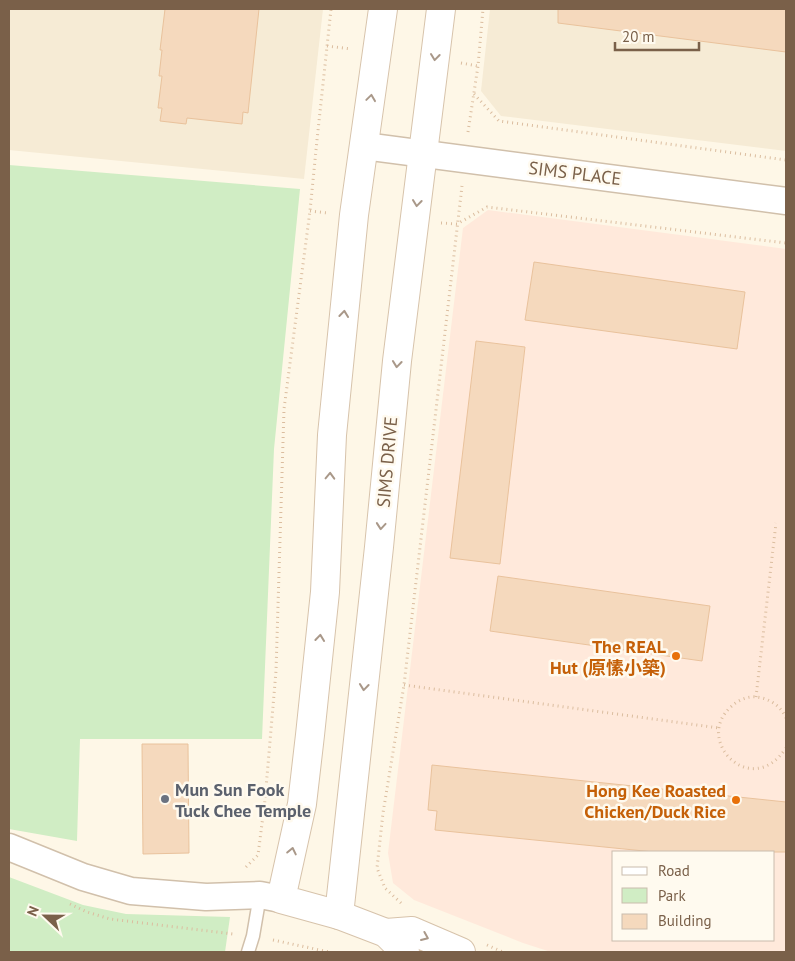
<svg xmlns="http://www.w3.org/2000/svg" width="795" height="961" viewBox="0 0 795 961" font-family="'PT Sans','Noto Sans SC',sans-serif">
	<rect width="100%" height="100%" fill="#fef7e7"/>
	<g fill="#f6ebd5">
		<polygon points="9,9 323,9 304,179 9,150"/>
		<polygon points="490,9 786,9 786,151 501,116 481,91"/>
	</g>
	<path fill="#ffe9db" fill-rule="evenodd" d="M488,210L786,249V952H551L523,943L414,900L393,883L388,853L463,228ZM614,852H774V940H614Z"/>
	<g fill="#d0edc4">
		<polygon points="9,165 300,189 274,449 262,739 80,739 77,841 9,829"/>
		<polygon points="9,877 83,905 126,914 230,917 225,952 9,952"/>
	</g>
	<g fill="#f5d9bd" stroke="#e9c29c">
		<polygon points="165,9 259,9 248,113 243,112 242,124 187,118 186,124 160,121 162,108 158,108 162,76 159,76 162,50 160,50"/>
		<polygon points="558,9 786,9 786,52 558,23"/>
		<polygon points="534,262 745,292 737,349 525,320"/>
		<polygon points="476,341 525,347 500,564 450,558"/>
		<polygon points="498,576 710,606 702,661 490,631"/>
		<polygon points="142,744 188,744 189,853 143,854"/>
		<polygon points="432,765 786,802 786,852 654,852 435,830 437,811 428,810"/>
	</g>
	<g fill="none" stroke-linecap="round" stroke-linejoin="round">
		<g stroke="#d1c0ab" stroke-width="15">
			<polyline id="lane" points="248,952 253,936 260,895"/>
		</g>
		<g stroke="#d1c0ab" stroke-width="29">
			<g id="street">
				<polyline points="364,146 786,201"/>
				<polyline points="9,847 83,877 131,891 206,897 260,895 281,899"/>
			</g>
		</g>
		<g stroke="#d7c3ab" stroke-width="30">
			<g id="secondary">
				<polyline points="383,9 354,215 332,435 325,592 310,735 302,804 281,899 339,915 386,933 405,952"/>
				<polyline points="339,915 379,547 397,361 441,9"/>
				<polyline points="386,933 412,931 461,952"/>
			</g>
		</g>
		<g stroke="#dbbd9f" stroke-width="3" stroke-dasharray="1 4" stroke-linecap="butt">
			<polyline points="327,46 351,49"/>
			<polyline points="461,63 478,66"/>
			<polyline points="474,94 499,121 786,160"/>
			<polyline points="468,132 478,66 483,9"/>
			<polyline points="310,211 328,213"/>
			<polyline points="441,223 457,224 487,207 786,243"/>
			<polyline points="404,685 719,728"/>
			<polyline points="756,697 776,523"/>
			<path d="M786,718C781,706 769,698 756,697C748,696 738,700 732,706C692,739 751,801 786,748"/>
			<polyline points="246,867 258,855 265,800 276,671 284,409 310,211 317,140 331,9"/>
			<polyline points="401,903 385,888 377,868 383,813 404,685 462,186"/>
			<polyline points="70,904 87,912 110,919 233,934"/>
			<polyline points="273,940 329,952"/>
			<polyline points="487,945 503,952"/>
		</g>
		<use href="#lane" stroke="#fff" stroke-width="12"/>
		<use href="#street" stroke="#fff" stroke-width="26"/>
		<use href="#secondary" stroke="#fff" stroke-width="28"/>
	</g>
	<defs><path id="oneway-chevron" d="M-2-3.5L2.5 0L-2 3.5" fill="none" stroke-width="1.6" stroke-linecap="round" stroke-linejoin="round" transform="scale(1.25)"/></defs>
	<g stroke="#a99889">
		<use href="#oneway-chevron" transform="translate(435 57) rotate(97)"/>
		<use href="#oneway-chevron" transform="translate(371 98) rotate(-82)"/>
		<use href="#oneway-chevron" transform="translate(417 203) rotate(97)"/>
		<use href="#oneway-chevron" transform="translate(344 314) rotate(-84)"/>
		<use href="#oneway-chevron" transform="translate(397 364) rotate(96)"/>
		<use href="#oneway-chevron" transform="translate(330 476) rotate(-88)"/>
		<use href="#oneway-chevron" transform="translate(381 526) rotate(95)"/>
		<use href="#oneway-chevron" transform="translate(320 638) rotate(-84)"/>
		<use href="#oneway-chevron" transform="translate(364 687) rotate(96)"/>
		<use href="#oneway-chevron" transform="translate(292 851) rotate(-78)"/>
		<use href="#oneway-chevron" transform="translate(425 937) rotate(23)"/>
	</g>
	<g fill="#e8710a" stroke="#fffaef" stroke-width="2">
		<circle cx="676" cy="656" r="5"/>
		<circle cx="736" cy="800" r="5"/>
	</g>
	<circle fill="#6b7280" stroke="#fffaef" stroke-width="2" cx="165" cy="799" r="5"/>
	<g text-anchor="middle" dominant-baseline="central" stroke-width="5" stroke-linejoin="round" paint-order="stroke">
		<g font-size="18" fill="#7a6049" stroke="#fffaef">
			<text transform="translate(575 173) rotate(7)">SIMS PLACE</text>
			<text transform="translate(387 462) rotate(-85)">SIMS DRIVE</text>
		</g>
		<g font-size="18" font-weight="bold" fill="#c56008" stroke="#fffaef" text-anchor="end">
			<text x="666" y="646">The REAL<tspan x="666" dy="21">Hut (原愫小築)</tspan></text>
			<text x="726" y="790">Hong Kee Roasted<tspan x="726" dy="21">Chicken/Duck Rice</tspan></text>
		</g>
		<g font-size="18" font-weight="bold" fill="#5b616d" stroke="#fffaef" text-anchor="start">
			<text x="175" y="789">Mun Sun Fook<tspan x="175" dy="21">Tuck Chee Temple</tspan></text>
		</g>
	</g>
	<rect width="795" height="961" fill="none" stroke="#7a6049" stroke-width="20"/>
	<rect x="612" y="851" width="162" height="90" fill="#fffaef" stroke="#cabcad"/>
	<rect x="622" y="867" width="25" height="8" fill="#ffffff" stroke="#cabcad"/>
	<text x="658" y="876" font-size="15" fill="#7a6049">Road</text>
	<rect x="622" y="888" width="25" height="15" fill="#d0edc4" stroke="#cabcad"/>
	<text x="658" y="901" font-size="15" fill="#7a6049">Park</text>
	<rect x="622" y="914" width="25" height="15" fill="#f5d9bd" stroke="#cabcad"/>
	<text x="658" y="926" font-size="15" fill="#7a6049">Building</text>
	<g transform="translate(45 916) rotate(292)" stroke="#fffaef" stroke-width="4" paint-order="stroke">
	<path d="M0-4L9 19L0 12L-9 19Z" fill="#7a6049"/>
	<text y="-8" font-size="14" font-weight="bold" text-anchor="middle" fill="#7a6049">N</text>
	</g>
	<path d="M615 42v8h84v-8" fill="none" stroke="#7a6049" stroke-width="2.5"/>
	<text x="622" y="42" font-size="15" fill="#7a6049" stroke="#fffaef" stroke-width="4" paint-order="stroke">20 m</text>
</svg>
